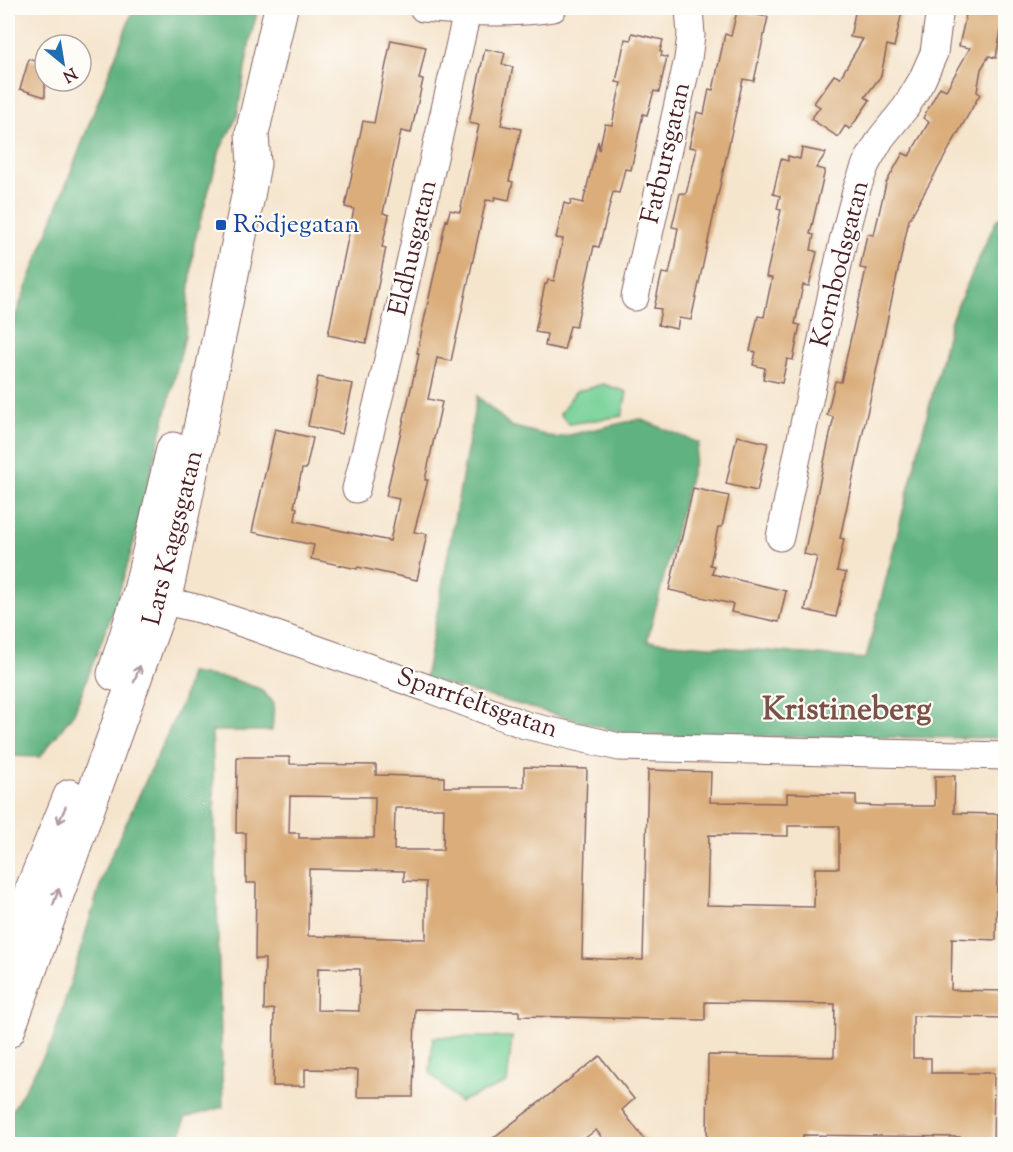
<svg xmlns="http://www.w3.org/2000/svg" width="1013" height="1152" viewBox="0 0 1013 1152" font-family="'Sorts Mill Goudy',serif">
	<rect width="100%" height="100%" fill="#fdfcf7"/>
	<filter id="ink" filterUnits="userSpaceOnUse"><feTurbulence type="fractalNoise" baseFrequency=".0167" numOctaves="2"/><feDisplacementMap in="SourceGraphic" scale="12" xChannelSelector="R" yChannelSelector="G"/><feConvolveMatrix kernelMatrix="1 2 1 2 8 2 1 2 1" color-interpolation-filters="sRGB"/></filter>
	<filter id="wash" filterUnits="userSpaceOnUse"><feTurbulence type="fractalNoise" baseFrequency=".008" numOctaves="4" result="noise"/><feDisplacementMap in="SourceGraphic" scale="24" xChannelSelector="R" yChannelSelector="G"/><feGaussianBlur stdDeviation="1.35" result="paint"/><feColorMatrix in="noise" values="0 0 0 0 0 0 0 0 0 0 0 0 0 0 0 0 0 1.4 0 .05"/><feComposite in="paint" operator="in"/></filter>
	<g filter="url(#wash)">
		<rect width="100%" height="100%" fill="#f5e5cd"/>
		<g fill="#77d198" stroke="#607862" stroke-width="1.5">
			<polygon points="603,384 627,392 622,416 569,424 560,414 575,392"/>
			<polygon points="433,1037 512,1037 507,1083 459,1102 430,1072"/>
		</g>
		<g fill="#61b380" stroke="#566956" stroke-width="1.5">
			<polygon points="134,8 258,8 250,40 237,117 220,150 194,243 185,336 133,545 116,603 74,713 40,757 8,756 8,335"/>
			<polygon points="1005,217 1005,738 634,736 425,679 477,396 511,426 556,438 640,419 699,443 647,641 866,659 951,320 997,219"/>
			<polygon points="190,673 232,679 260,689 274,703 272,731 212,731 223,1107 185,1118 179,1144 8,1144 8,1118 53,1040 105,869 183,700"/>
		</g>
		<g id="blocks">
			<g fill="#daad7a" fill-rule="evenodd">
				<polygon points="856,8 896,8 895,11 902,12 894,47 887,45 881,76 865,97 870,100 850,129 845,126 838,137 811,119 820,107 814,103 834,75 840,78 863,39 850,37"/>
				<polygon points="974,8 1005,8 996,58 989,56 981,69 977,92 980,94 909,220 840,538 844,539 837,571 846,573 836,617 805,610 817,557 804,554 833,421 833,417 827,415 835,381 841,382 866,269 860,268 867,234 874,235 886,183 903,153 909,156 929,122 923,118 940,87 946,90 970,48 959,46 967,10 973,12"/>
				<polygon points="737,11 768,17 754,81 743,79 691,320 679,318 677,329 658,325 661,309 654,308 662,273 669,274 674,251 678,228 672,227 680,193 686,194 696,153 696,148 689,147 697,112 704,114 709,89 713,90 725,34 731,36"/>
				<polygon points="632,33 663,40 660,51 662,52 661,56 667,57 659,92 654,91 647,115 643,114 631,170 625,169 619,193 613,192 599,247 594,246 576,327 570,326 564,350 545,346 547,334 535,332 545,284 547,284 548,280 554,281 563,239 556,238 564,203 570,205 571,200 583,203 598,141 599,150 605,124 612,125 621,83 616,82 625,39 631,40"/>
				<polygon points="391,40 426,47 419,79 423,80 411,133 401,131 383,213 389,215 382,247 386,248 366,343 328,335 354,209 345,207 363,121 374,123"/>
				<polygon points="485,49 505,53 502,64 513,67 501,125 521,129 509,181 513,182 509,200 495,197 494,201 486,200 451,361 437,358 428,399 442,402 425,480 428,480 414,532 427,534 417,580 358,567 357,569 311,559 314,545 252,532 275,429 313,438 306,469 302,469 294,507 297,508 295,521 390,541 399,499 386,496 419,354 417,353 446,220 447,221 450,210 460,212 479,125 469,123"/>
				<polygon points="29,59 45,64 45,97 20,89"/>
				<polygon points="802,148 826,153 816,168 825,170 810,234 814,235 811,250 817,252 809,286 803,285 795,324 800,325 793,360 787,359 782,383 763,379 765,368 753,365 756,352 750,351 758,316 764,317 772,278 766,277 781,210 777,209 780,196 773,194 781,159 788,161 788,156 800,159"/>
				<polygon points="318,377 353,384 342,434 308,426"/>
				<polygon points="737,436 768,443 757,491 726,484"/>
				<polygon points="693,488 729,496 722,527 718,527 710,565 714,566 712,574 786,591 779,622 731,612 733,604 669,590 680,541 681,541"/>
				<path d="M237,757H290V764L376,765V775L444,777V787H524V767L587,769L582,958L602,959L643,960L648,770L711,772L710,802L787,803V793L856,795V805L879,806H935V776H955L954,813L998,814L996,940L952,938L951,990L1005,991V1018L913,1016V1058H931V1073H994L993,1144H960V1137L803,1135V1144H707L708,1055L834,1057L835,1004L705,1002V1020L519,1016V1011L415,1009L413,1097H357L358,1070L305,1069V1086H273L274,1009L264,1010L265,959H255L256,883H246V833H236ZM290,796L375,797L374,838H299V833H289ZM395,808H444L443,850H394ZM788,826H839V868H815L814,907L707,905L709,835L788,836ZM309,869L404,871V881L426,882V939L308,936ZM318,968L360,969L359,1011L317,1010Z"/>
				<polygon points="600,1056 634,1099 622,1110 648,1144 607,1144 596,1130 577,1144 485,1144"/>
			</g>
		</g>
	</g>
	<g filter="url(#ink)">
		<use href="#blocks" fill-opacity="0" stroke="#866464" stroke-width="1.5"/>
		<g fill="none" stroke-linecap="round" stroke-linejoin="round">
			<g stroke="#866464" stroke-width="29">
				<g id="minor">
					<path d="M423,8C464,12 512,15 553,8"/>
					<polyline points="635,297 688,59 691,35 689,8"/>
					<polyline points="356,489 384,377 468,8"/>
					<polyline points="780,537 843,241 857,188 866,164 881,138 906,107 922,80 934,53 940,8"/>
					<polyline points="143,596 200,609 248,625 427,688 525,725 619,747 1006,756"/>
				</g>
			</g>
			<g stroke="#866464" stroke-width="35">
				<g id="tertiary">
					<polyline points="114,674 139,595 173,449"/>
					<polyline points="8,948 70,796"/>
					<polyline points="8,1031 163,600 168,584 248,196 254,164 252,134 281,8"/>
				</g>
			</g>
			<use href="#minor" stroke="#fff" stroke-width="27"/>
			<use href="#tertiary" stroke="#fff" stroke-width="33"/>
		</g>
		<defs><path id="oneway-shaft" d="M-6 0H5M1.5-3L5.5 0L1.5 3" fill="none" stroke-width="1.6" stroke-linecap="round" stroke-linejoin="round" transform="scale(1.5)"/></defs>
		<g stroke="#ae9aa0">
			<use href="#oneway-shaft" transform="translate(137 674) rotate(-70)"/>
			<use href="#oneway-shaft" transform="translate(62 815) rotate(113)"/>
			<use href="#oneway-shaft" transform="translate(56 897) rotate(-70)"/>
		</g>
	</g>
	<rect fill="#1a4fb4" stroke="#fdfcf7" stroke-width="2" x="215" y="219" width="12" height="12" rx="3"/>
	<g text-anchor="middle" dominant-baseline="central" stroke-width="4.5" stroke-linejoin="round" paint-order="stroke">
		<g font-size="26" fill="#4a1f2b" stroke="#fdfcf7">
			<text transform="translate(667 153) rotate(-77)">Fatbursgatan</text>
			<text transform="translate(414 248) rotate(-77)">Eldhusgatan</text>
			<text transform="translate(841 264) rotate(-76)">Kornbodsgatan</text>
			<text transform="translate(174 538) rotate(-76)">Lars Kaggsgatan</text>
			<text transform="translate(477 704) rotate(19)">Sparrfeltsgatan</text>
		</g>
		<g font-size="26" fill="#164399" stroke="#fdfcf7" text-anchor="start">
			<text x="233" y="225">Rödjegatan</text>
		</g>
		<g font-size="32" font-weight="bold" fill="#7c5147" stroke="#fdfcf7">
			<text x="847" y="711">Kristineberg</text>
		</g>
	</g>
	<rect width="1013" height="1152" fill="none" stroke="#fdfcf7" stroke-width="30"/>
	<g transform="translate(63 63) rotate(150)"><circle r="28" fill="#fdfcf7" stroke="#b5a4a5" stroke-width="1.5"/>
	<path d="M0-4.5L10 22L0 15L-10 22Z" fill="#1f6fb2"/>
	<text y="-9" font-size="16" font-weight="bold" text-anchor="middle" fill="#4a1f2b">N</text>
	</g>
</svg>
